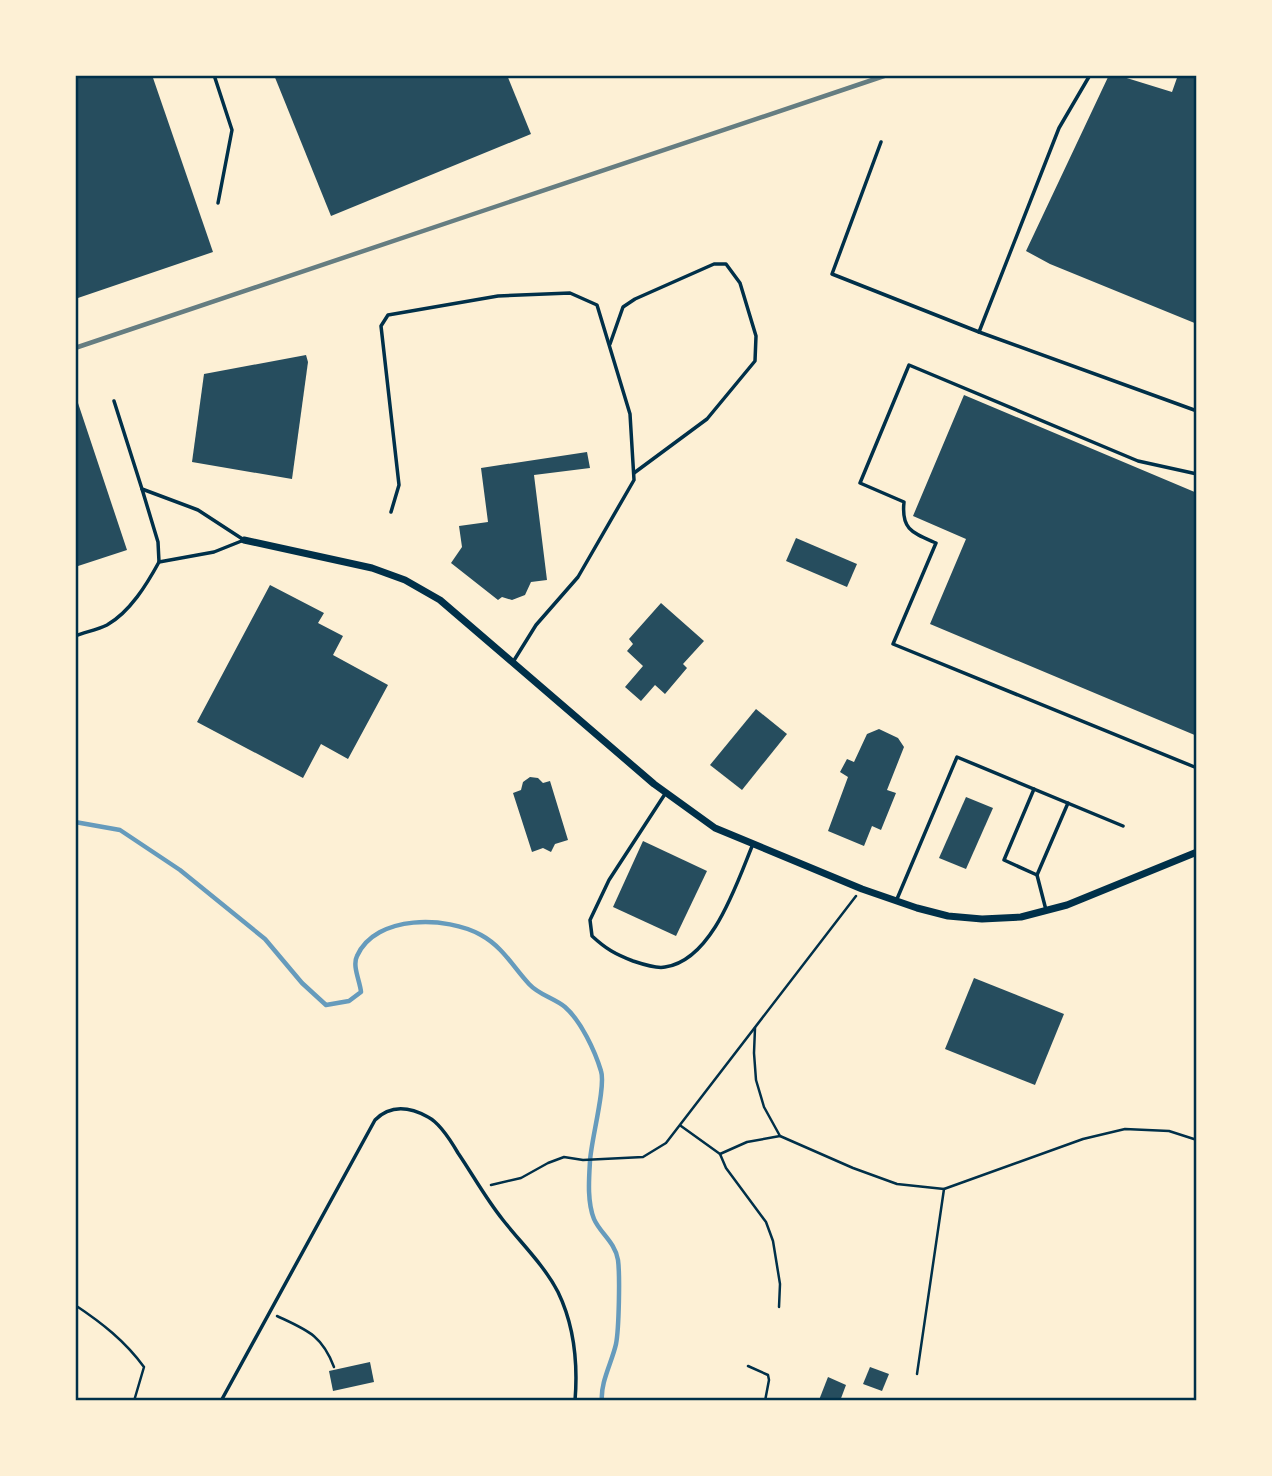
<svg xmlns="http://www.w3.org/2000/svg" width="1272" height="1476" viewBox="0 0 1272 1476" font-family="'Varela Round',sans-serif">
	<rect width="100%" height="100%" fill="#fdf0d5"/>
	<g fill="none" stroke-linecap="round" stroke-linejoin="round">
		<path stroke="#669bbc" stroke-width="4.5" d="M75,822L120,830L180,870L265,939L302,983L326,1005L349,1001L361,992C360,981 352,966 357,956C376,914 447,916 481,935C503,947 513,967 529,984C539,995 554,998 565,1007C581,1021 595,1051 601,1071C606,1086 591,1141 590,1161C589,1178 587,1202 594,1219C600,1233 615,1242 618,1260C620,1275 619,1329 616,1344C612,1362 600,1383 602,1401"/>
	</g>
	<g fill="#264d5e">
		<polygon points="75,75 152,75 213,252 75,299"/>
		<polygon points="274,75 507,75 531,134 331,216"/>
		<polygon points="1109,75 1117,75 1172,92 1178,75 1197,75 1197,324 1050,264 1026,251"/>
		<polygon points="306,355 308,362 292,479 192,462 204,374"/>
		<polygon points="964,395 1197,493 1197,736 930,624 966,539 913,516"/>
		<polygon points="78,403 127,550 75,567 75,404"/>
		<polygon points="587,452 590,468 534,475 547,580 531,582 525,595 512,600 502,597 498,600 451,563 462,547 459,526 488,522 481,468"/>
		<polygon points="796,538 857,564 847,587 786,561"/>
		<polygon points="270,585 324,613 318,623 343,636 333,655 388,685 348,759 321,744 303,778 197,722"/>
		<polygon points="661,603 704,641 683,664 687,668 665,694 655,685 641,701 625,687 643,666 627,651 633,644 629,639"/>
		<polygon points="756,709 787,734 742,790 710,765"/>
		<polygon points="879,729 898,738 904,747 887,790 896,793 881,830 872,826 864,846 828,831 848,777 840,772 847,759 854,762 867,734"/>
		<polygon points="530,777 538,778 543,783 550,781 568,840 555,844 551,852 543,848 532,852 513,793 521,790 523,782"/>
		<polygon points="966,797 993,808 966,869 939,858"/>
		<polygon points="643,841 707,871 676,936 613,907"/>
		<polygon points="974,978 1064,1014 1035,1085 945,1049"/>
		<polygon points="370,1362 374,1382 333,1391 329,1371"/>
		<polygon points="870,1367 889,1374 882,1391 863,1384"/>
		<polygon points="828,1377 846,1385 840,1401 819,1400"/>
	</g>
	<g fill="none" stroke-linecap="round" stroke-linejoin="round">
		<g stroke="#003049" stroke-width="2.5">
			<polyline points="755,1028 754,1053 756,1080 764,1107 780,1136 853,1168 897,1184 944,1189 1083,1139 1125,1129 1169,1131 1197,1140"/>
			<polyline points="681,1126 720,1154 726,1168 766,1222 773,1241 780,1284 779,1307"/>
			<polyline points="720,1154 747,1142 780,1136"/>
			<polyline points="491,1185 521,1178 548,1163 564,1157 583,1160 643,1157 666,1143 856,896"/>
			<path d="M75,1305C102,1323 125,1341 144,1367L134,1401"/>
			<path d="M277,1316C307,1330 322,1335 334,1367"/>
			<polyline points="748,1366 768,1375 769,1380 765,1401"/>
			<polyline points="917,1374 944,1189"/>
		</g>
		<g stroke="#003049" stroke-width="3.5">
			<polyline points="214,75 232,130 218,203"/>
			<polyline points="881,142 832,274 979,332 1197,411"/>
			<polyline points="979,332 1059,128 1090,75"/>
			<polyline points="610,344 623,307 635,299 714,264 726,264 740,283 756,336 755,361 707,419 634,473"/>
			<polyline points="114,401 142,489 198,510 244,540"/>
			<path d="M1197,474L1138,461L909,365L860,483L904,502C901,530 913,533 936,543L893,644L1197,768"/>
			<polyline points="142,489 158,542 159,562 214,552 244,540"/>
			<polyline points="391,512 399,485 381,326 388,315 498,296 570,293 597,305 630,414 634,480 578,577 536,625 513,662"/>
			<path d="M75,636C85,632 97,630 107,625C130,612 147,584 159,562"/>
			<polyline points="1034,789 1004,860 1037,875 1068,803"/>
			<path d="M665,794L609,880L590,920L592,936C606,949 615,954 633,961C642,964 656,969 665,967C713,960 737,882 753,844"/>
			<polyline points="1037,875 1046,910"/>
			<polyline points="897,899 957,757 1123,826"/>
			<path d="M221,1401L375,1120C390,1105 408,1106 428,1117C440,1123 451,1141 458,1153C473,1175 486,1199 503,1220C521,1243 544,1265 558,1292C574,1325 578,1364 575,1401"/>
		</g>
		<polyline stroke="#003049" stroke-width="7" points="244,540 372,568 405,580 440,600 654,784 715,828 862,889 917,908 948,916 982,919 1021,917 1067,905 1197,852"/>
		<polyline stroke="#657d81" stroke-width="4.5" points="75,348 887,75"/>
	</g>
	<rect width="1272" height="1476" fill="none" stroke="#fdf0d5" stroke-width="154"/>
	<rect x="77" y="77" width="1118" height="1322" fill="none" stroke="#003049" stroke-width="2.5"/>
</svg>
